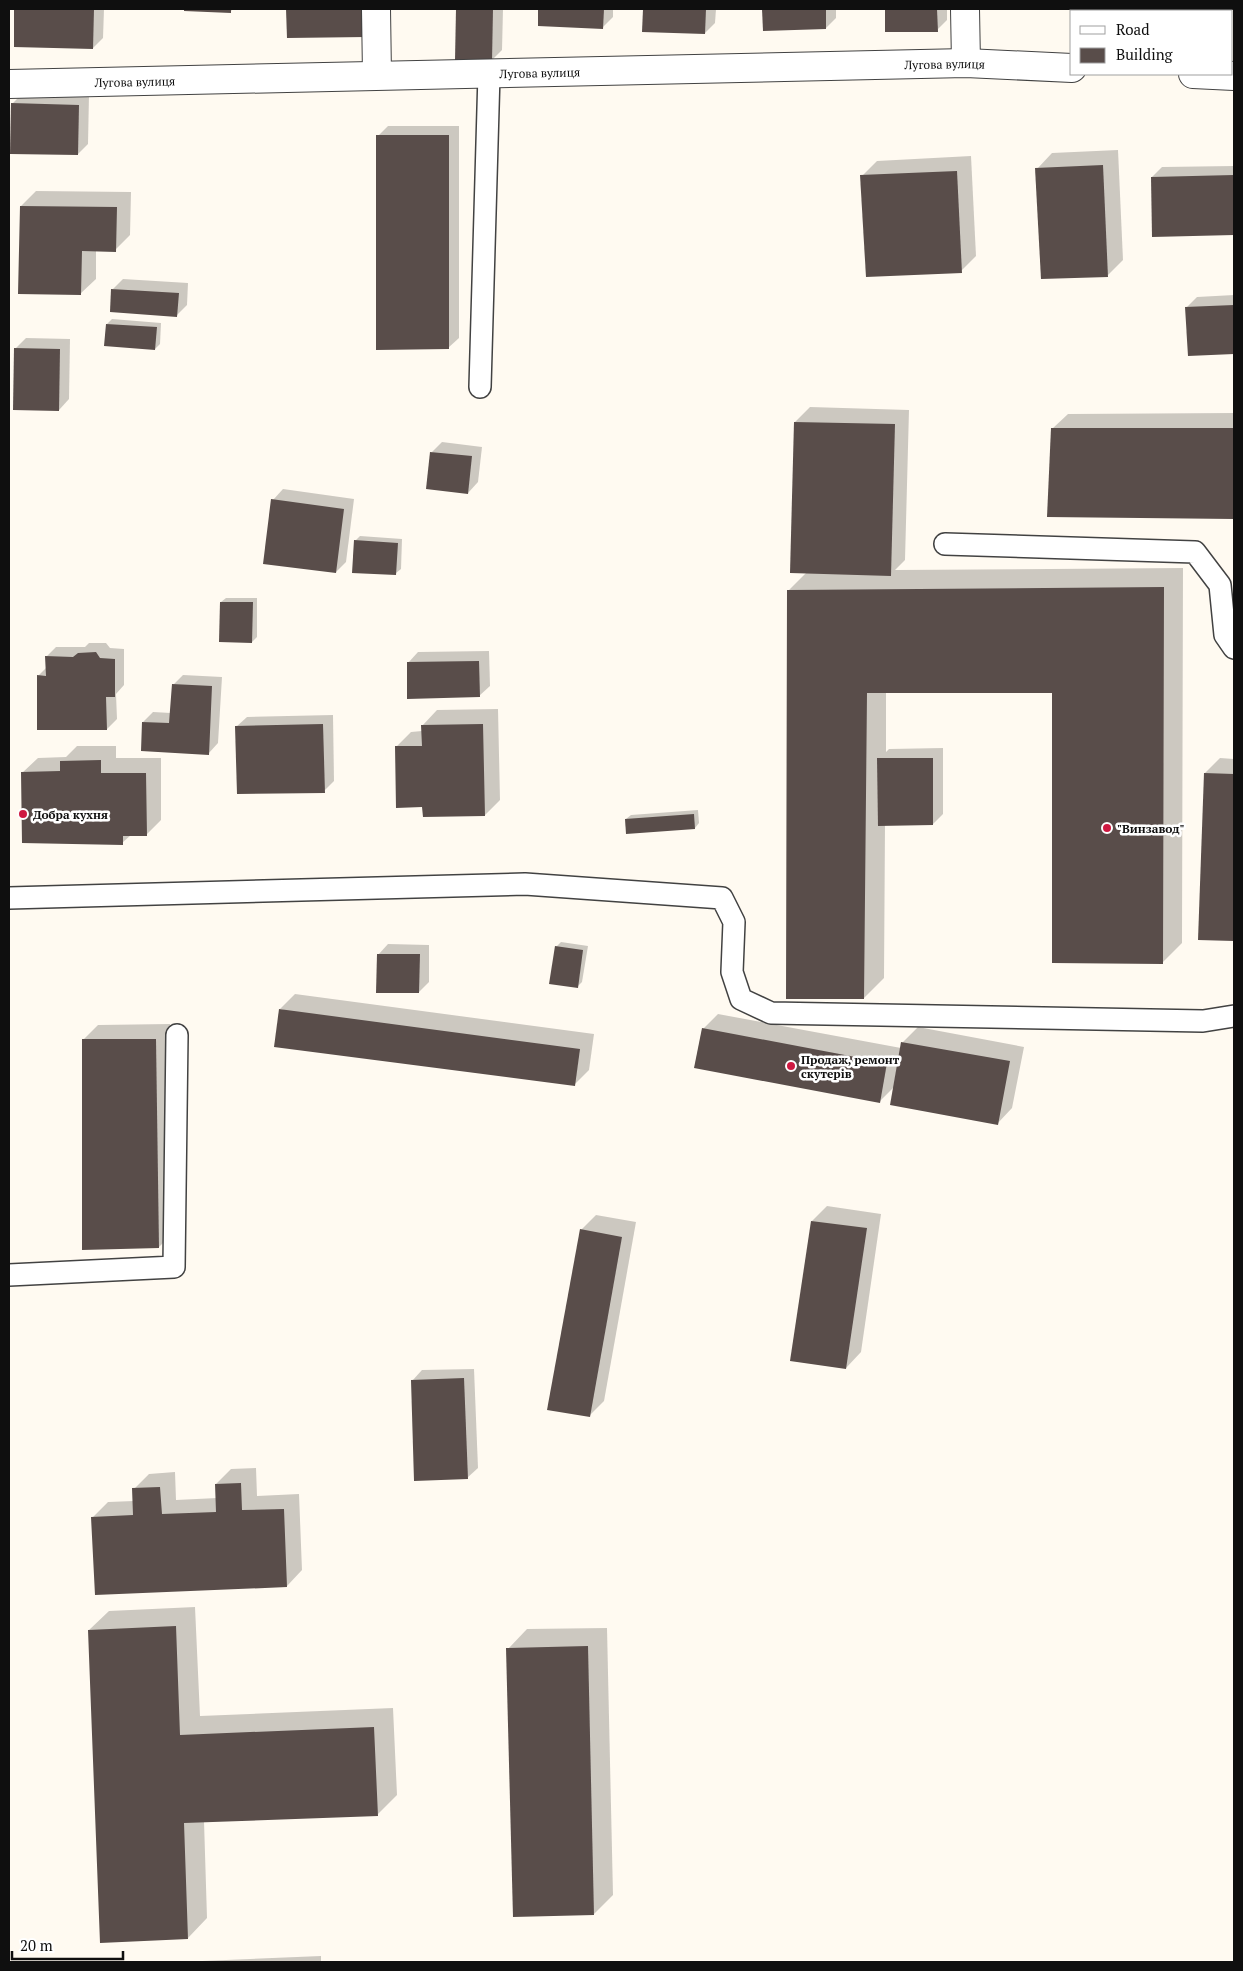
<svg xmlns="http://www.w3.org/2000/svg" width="1243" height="1971" viewBox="0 0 1243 1971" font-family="'PT Serif',serif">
	<rect width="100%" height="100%" fill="#fffaf1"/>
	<g fill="#0003">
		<polygon points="16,9 104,9 103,38 93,48 15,46"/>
		<polygon points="186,9 233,9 231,11"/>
		<polygon points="288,9 375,9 288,37"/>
		<polygon points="457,9 503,9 502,50 492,60 456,59"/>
		<polygon points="540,9 613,9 613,17 602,28 539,25"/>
		<polygon points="644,9 716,9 715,23 705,33 644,31"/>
		<polygon points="764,9 836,9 836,18 826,28 764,29"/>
		<polygon points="886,9 947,9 947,20 937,30 887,31"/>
		<rect x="1131" y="9" width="56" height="2"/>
		<polygon points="1190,9 1206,9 1204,11 1190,11"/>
		<polygon points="22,94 89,95 88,144 78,154 12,104"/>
		<polygon points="388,126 459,126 459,338 448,348 378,136"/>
		<polygon points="1118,150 1123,260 1108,275 1037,169 1052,153"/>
		<polygon points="971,156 976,256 961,271 862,176 877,161"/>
		<polygon points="1234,166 1234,234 1153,236 1152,177 1162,167"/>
		<polygon points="36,191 131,192 130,235 115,250 96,250 96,279 80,294 21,206"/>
		<polygon points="123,279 188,283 187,305 176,316 113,289"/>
		<polygon points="1234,295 1234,353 1189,355 1187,307 1197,297"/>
		<polygon points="112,319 161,323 160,344 155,349 107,324"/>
		<polygon points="26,338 70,339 69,399 59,410 16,348"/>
		<polygon points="810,407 909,410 905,560 895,570 1183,568 1182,943 1163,962 1053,692 886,692 886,752 889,749 943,748 943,814 933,824 885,825 884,978 864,998 788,591 807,572 795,422"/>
		<polygon points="1234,413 1234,518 1049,516 1052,429 1068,414"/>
		<polygon points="442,442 482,447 478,482 468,493 432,452"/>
		<polygon points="283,489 354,499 346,562 336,572 273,500"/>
		<polygon points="360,536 402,539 401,569 396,573 355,541"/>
		<polygon points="226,598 257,598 257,637 252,642 221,602"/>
		<polygon points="89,643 106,643 110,648 124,649 124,685 116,694 117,719 107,729 38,728 39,675 47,667 46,657 56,647 85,647"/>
		<polygon points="489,651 490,686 479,696 408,663 418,652"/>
		<polygon points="183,675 222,677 218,743 208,754 143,722 153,712 171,713 173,685"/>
		<polygon points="498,709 500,800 485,815 424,806 396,747 411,732 422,731 422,726 437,710"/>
		<polygon points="333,715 334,781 324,791 236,727 247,717"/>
		<polygon points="77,746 116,746 116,758 161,758 161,820 146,835 131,835 122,843 22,773 38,758 66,757"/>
		<polygon points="1220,758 1234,759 1234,940 1199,938 1205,773"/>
		<polygon points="698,810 699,823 695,828 626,819 631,815"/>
		<polygon points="561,942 588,946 582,982 577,987 556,947"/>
		<polygon points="388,944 429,945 429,982 419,992 378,955"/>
		<polygon points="295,994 594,1034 589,1070 574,1085 280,1009"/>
		<polygon points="718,1014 901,1048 903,1042 918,1027 1024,1047 1012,1108 997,1124 894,1087 879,1102 703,1029"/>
		<polygon points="170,1024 174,1232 159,1247 83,1040 98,1025"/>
		<polygon points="827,1206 881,1214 861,1352 846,1368 812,1221"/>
		<polygon points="596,1215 636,1222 604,1401 589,1416 581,1230"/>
		<polygon points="474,1369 478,1468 467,1478 412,1381 422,1370"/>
		<polygon points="256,1468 257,1496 299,1494 302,1570 287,1586 96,1593 93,1517 108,1502 134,1501 134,1489 149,1474 175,1472 176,1500 217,1498 216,1484 231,1469"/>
		<polygon points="195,1607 200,1716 393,1708 397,1795 377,1815 204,1821 207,1918 188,1938 89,1630 109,1611"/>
		<polygon points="607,1628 613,1895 594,1914 508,1649 527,1629"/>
		<polygon points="321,1956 321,1962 178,1962"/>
	</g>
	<g fill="#594d4a">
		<polygon points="14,9 94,9 93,49 14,47"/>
		<polygon points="184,9 231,9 231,13 184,11"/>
		<polygon points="286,9 365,9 366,37 287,38"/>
		<polygon points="456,9 493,9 492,61 455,60"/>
		<polygon points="538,9 604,9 603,29 538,26"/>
		<polygon points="643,9 706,9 705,34 642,32"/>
		<polygon points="762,9 826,9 826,29 763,31"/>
		<polygon points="885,9 937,9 938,32 885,32"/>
		<rect x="1129" y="9" width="48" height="2"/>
		<rect x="1188" y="9" width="14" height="2"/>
		<polygon points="11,103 79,105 78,155 10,154"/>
		<polygon points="376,135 449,135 449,349 376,350"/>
		<polygon points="1103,165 1108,277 1041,279 1035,168"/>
		<polygon points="957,171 962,273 866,277 860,175"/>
		<polygon points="1234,175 1234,235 1152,237 1151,177"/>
		<polygon points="20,206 117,207 116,252 82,251 81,295 18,294"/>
		<polygon points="111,289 179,293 177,317 110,312"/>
		<polygon points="1234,305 1234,354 1188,356 1185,307"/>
		<polygon points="106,324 157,327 155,350 104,346"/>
		<polygon points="14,348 60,349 59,411 13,410"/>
		<polygon points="794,422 895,424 891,576 790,573"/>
		<polygon points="1051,428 1234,428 1234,519 1047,517"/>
		<polygon points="430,452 472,456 468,494 426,489"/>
		<polygon points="271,499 344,509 336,573 263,564"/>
		<polygon points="354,540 398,543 396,575 352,573"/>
		<polygon points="1164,587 1163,964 1052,963 1052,693 867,693 864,999 786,999 787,590"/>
		<polygon points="220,602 253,602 252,643 219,642"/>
		<polygon points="96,652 100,658 115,659 115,697 106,697 107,730 37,730 37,675 46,676 45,656 73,657 78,653"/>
		<polygon points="479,661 480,697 407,699 407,662"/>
		<polygon points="172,684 212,686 209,755 141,751 142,722 169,723"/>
		<polygon points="323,724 325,793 237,794 235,726"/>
		<polygon points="483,724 485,816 423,817 422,807 396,808 395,746 422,746 421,725"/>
		<polygon points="877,758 933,758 933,825 878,826"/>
		<polygon points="101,760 101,773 146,773 147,836 123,836 123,845 22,843 21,772 60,771 60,761"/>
		<polygon points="1204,773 1234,774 1234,941 1198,940"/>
		<polygon points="694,814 695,829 626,834 625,819"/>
		<polygon points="555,946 583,950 578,988 549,984"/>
		<polygon points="377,954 420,954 419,993 376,993"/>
		<polygon points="279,1009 580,1049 575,1086 274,1047"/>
		<polygon points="702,1028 887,1063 880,1103 694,1068"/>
		<polygon points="82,1039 156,1039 159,1248 82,1250"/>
		<polygon points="901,1042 1010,1061 998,1125 890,1105"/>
		<polygon points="811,1221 867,1228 846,1369 790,1361"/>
		<polygon points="580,1229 622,1237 590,1417 547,1410"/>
		<polygon points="464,1378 468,1479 414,1481 411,1380"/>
		<polygon points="241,1483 242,1510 284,1509 287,1587 95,1595 91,1517 133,1515 132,1488 160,1487 162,1514 216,1512 215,1484"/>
		<polygon points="176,1626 180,1735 374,1727 378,1816 184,1823 188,1939 100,1943 88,1630"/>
		<polygon points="588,1646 594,1915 513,1917 506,1648"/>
	</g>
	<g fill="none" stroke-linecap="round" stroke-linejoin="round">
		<g stroke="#424242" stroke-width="24">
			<g id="service">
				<polyline points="480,387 489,74"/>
				<polyline points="945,544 1195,552 1220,585 1225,635 1234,648"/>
				<polyline points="9,898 525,884 722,898 734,922 732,972 741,999 771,1013 1203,1021 1234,1016"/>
				<polyline points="9,1275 174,1267 177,1035"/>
			</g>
		</g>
		<g stroke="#424242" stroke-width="30">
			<g id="minor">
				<polyline points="376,9 377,75"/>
				<polyline points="965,9 966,63"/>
				<polyline points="1193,74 1234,76"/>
				<path id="s1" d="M9,84L966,63L1072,68"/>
			</g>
		</g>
		<use href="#service" stroke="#fff" stroke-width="21"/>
		<use href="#minor" stroke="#fff" stroke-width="28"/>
	</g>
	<g fill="#ce1941" stroke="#fff" stroke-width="2">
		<circle cx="23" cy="814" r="5"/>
		<circle cx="1107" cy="828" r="5"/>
		<circle cx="791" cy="1066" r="5"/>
	</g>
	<g text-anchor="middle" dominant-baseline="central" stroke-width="5" stroke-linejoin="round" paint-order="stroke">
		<g font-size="12" fill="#0f0f0f" stroke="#fff">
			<text stroke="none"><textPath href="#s1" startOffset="936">Лугова вулиця</textPath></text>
			<text stroke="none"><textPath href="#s1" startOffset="531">Лугова вулиця</textPath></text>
			<text stroke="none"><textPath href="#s1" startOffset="126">Лугова вулиця</textPath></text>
		</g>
		<g font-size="12" font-weight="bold" fill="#0f0f0f" stroke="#fff" text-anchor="start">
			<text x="33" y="814">Добра кухня</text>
			<text x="1117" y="828">"Винзавод"</text>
			<text x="801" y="1059">Продаж, ремонт<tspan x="801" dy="14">скутерів</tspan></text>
		</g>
	</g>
	<rect width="1243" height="1971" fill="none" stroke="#0f0f0f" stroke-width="20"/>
	<rect x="1070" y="10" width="162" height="65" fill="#ffffff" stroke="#9f9f9f"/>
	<rect x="1080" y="26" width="25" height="8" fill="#ffffff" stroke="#9f9f9f"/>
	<text x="1116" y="35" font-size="15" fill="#0f0f0f">Road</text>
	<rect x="1080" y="48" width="25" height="15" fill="#594d4a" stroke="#9f9f9f"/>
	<text x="1116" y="60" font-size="15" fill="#0f0f0f">Building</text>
	<path d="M12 1951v8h111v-8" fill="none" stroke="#0f0f0f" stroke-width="2.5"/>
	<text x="20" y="1951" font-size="15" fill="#0f0f0f" stroke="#ffffff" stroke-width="4" paint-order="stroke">20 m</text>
</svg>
